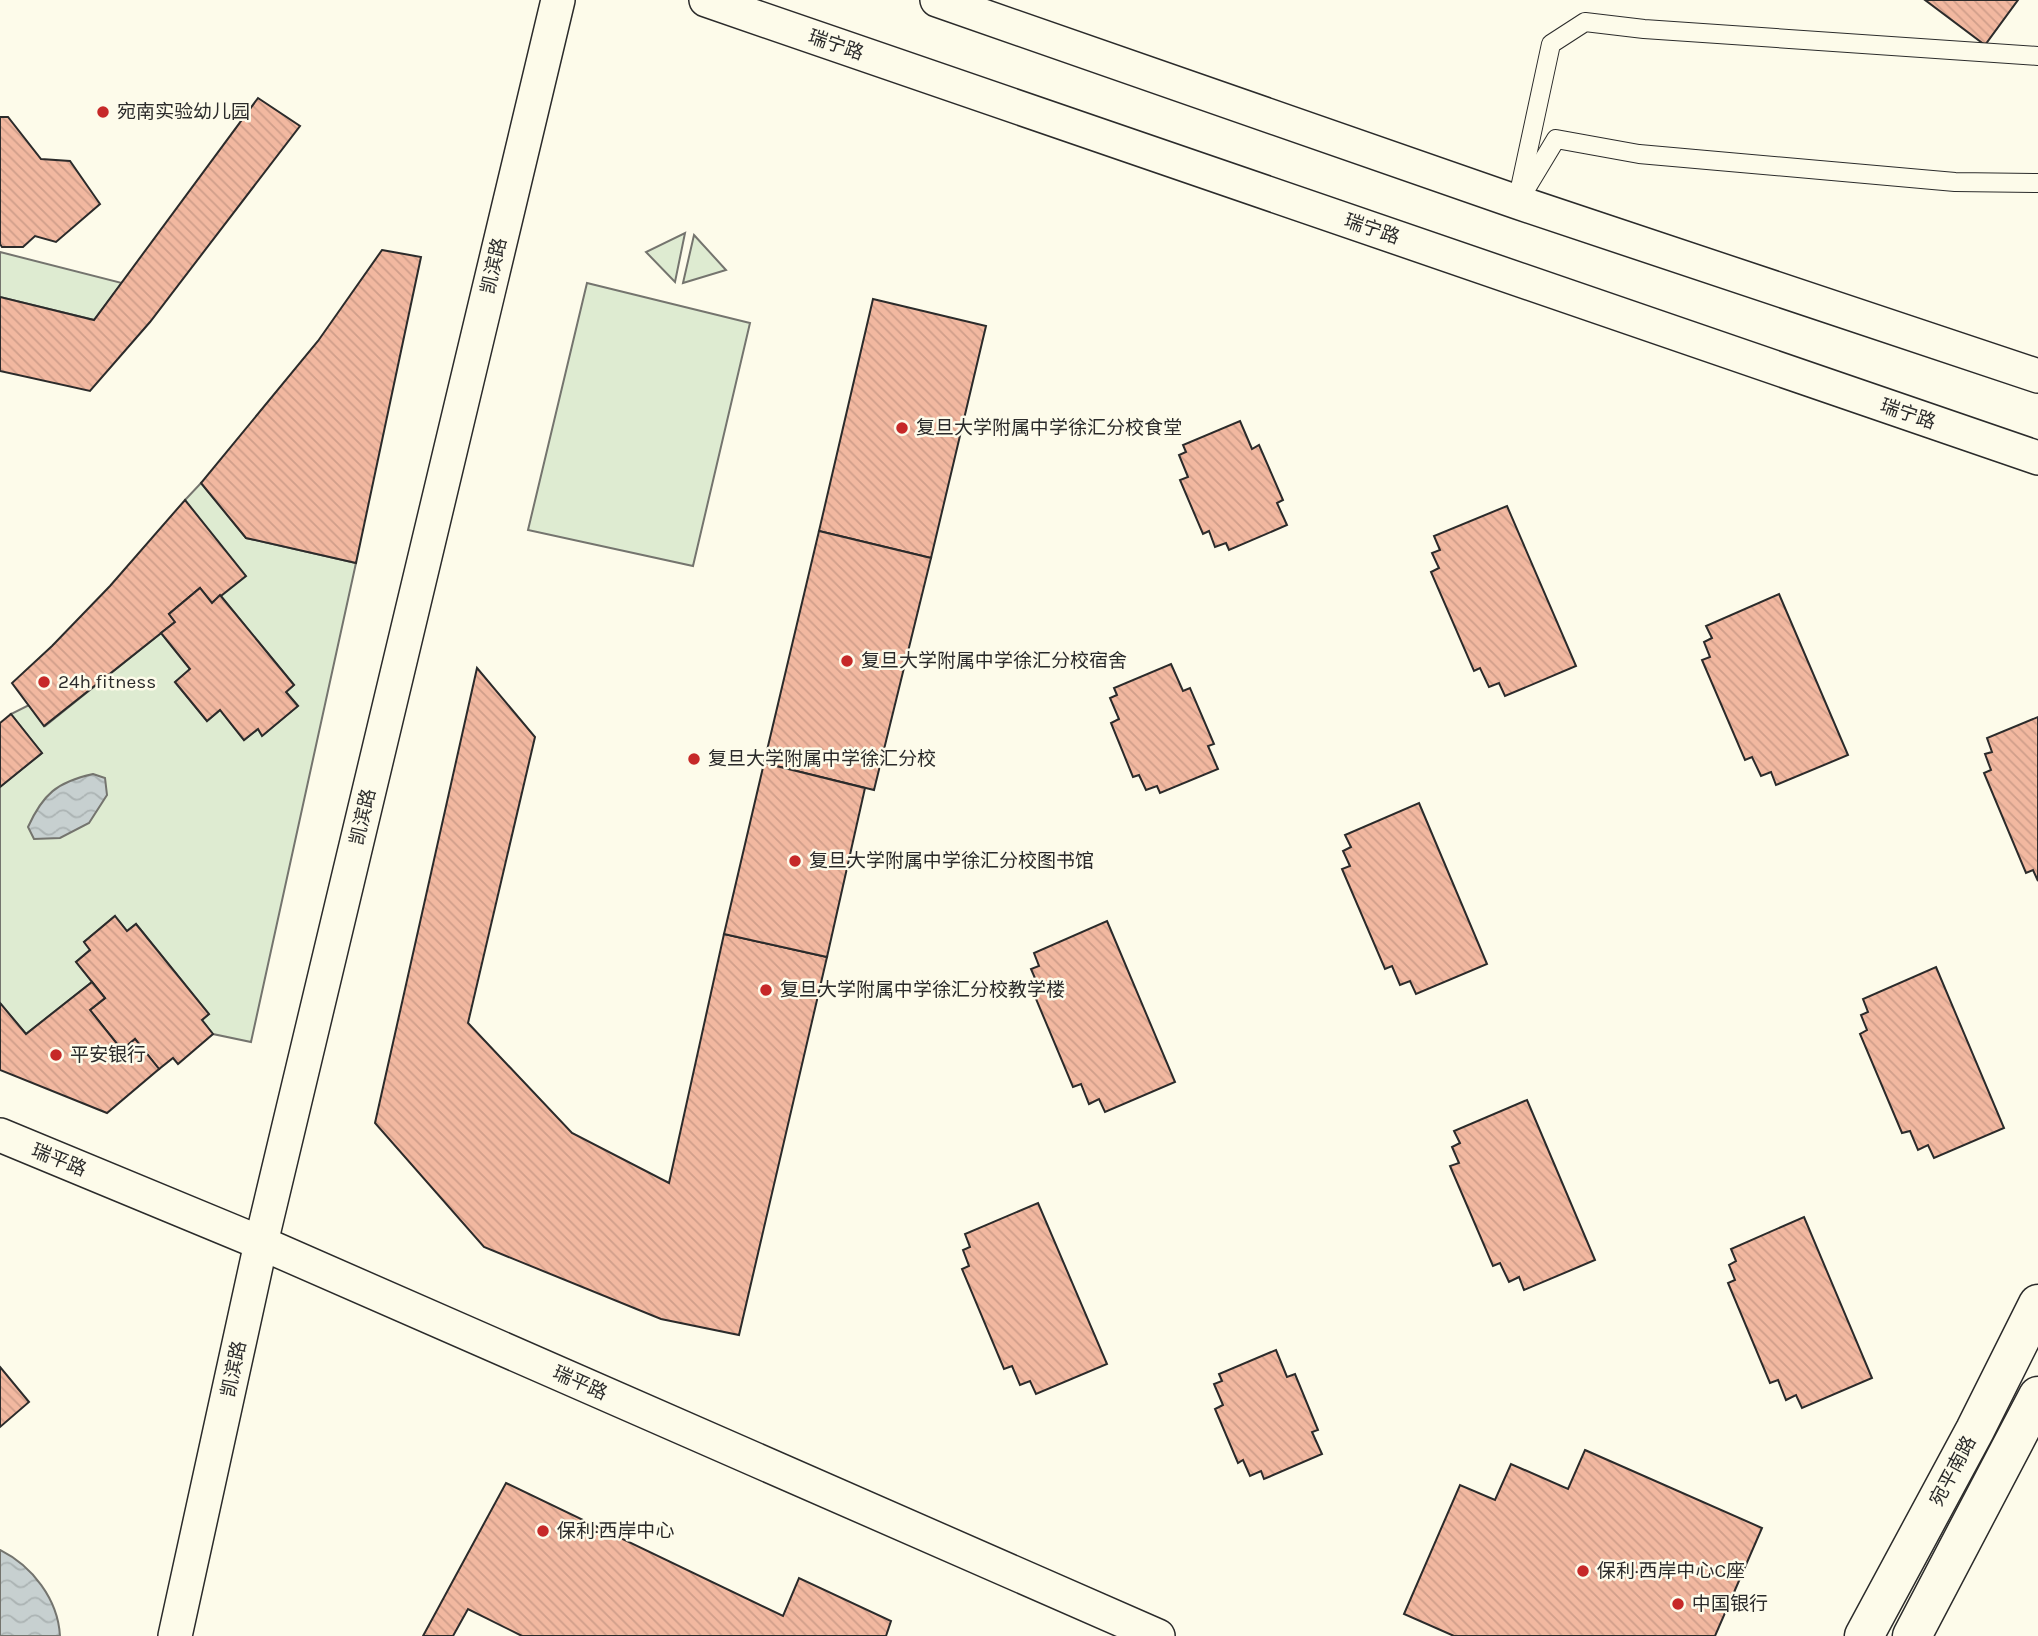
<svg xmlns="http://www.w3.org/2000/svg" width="2038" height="1636" viewBox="0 0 2038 1636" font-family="Karla,'Noto Sans SC',sans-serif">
	<defs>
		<pattern id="water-waves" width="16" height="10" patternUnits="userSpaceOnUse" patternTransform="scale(1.75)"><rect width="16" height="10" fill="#c7d0d0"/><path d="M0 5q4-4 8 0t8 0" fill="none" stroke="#abb3b3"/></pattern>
		<pattern id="building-back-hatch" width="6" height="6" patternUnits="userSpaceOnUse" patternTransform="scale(1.75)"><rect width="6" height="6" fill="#f2b8a0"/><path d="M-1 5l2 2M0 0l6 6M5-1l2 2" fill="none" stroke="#d09e8a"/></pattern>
	</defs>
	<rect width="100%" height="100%" fill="#fdfbea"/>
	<g fill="#deebd1" stroke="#74746e" stroke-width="2">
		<polygon points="685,233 675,282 646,252"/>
		<polygon points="694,235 726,270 683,283"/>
		<polygon points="0,252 122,283 94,320 0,297"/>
		<polygon points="587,283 750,323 693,566 528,530"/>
		<polygon points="201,483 246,538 356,563 251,1042 213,1034 202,1020 209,1014 136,924 127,931 115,916 84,942 90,950 76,962 92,982 26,1034 0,1003 0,787 42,753 11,714 29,705 45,726 161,633 190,669 175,682 207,721 220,710 244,740 258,729 263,735 298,706 286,692 294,685 220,595 185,500"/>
	</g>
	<g fill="url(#water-waves)" stroke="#74746e" stroke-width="2">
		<path d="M93,774L105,778L107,795L89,823L60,838L34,839L28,827C43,794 57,782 93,774Z"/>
		<path d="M0,1550C32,1566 58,1599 60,1636H0Z"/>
	</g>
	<g fill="url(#building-back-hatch)" stroke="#2b2b2b" stroke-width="2">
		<polygon points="1925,0 2018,0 1985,45"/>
		<polygon points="258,98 300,126 150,322 90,391 0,371 0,297 94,320"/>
		<polygon points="0,117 8,117 41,159 70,161 100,204 56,242 35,236 23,247 2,247 0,244"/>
		<polygon points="382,250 421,257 356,563 246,538 201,483 318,341"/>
		<polygon points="873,299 986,326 931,558 819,531"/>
		<polygon points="1240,421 1252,449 1259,445 1283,500 1277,503 1287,525 1229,550 1226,543 1215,547 1209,531 1203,534 1180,480 1188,477 1179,455 1186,452 1183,445"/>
		<polygon points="185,500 246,576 212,603 200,588 169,614 175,622 44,726 12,683 52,646 110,586"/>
		<polygon points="1507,506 1576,666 1505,696 1499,683 1489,687 1480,668 1474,671 1431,572 1439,568 1432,553 1440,550 1434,536"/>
		<polygon points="819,531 931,558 874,790 764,763"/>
		<polygon points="200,588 212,603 220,595 294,685 286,692 298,706 262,736 258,729 244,740 220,710 207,721 175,682 190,669 161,633 175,622 169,614"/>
		<polygon points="1779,594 1848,755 1776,785 1771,772 1761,776 1752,757 1745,760 1702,660 1710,657 1704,642 1712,638 1706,626"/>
		<polygon points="1171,664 1183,691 1190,688 1214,744 1208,746 1218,769 1160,793 1157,786 1146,790 1139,775 1133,777 1111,723 1119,719 1110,698 1117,695 1114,688"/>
		<polygon points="477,668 535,737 468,1023 572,1133 669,1183 724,934 827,957 739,1335 661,1319 484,1247 375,1123"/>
		<polygon points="11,714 42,753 0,787 0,723"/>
		<polygon points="2038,717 2038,881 2033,870 2026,873 1984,773 1991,770 1985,754 1992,752 1987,738"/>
		<polygon points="764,763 865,788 827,957 724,934"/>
		<polygon points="1419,803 1487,964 1416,994 1410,981 1400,985 1392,966 1385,969 1342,869 1350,866 1343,851 1351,847 1345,835"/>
		<polygon points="115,916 127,931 136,924 209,1014 202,1020 213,1034 178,1064 173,1058 159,1069 135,1039 122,1050 90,1010 105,998 76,962 90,950 84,942"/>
		<polygon points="1107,921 1175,1082 1105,1112 1099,1099 1089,1104 1081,1084 1073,1087 1031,987 1038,985 1031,969 1039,966 1034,953"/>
		<polygon points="1936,967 2004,1128 1934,1158 1928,1145 1918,1150 1910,1131 1902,1133 1860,1034 1867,1030 1861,1015 1868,1012 1863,999"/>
		<polygon points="92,982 105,998 90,1010 122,1050 135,1039 159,1069 107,1113 0,1070 0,1003 26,1034"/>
		<polygon points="1527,1100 1595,1260 1524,1290 1519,1277 1509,1282 1500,1263 1493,1266 1450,1166 1459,1163 1452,1147 1460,1143 1454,1131"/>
		<polygon points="1038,1203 1107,1364 1036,1394 1030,1381 1020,1385 1012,1366 1004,1369 962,1269 969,1266 963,1250 970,1247 965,1234"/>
		<polygon points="1804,1217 1872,1378 1802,1408 1796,1395 1786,1400 1778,1380 1770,1383 1728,1283 1735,1280 1729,1265 1736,1261 1731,1249"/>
		<polygon points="1276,1350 1287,1377 1295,1374 1318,1430 1312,1432 1322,1454 1264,1479 1261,1471 1250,1476 1243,1460 1238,1463 1215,1409 1223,1405 1214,1384 1222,1381 1219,1374"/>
		<polygon points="0,1367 29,1402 0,1427"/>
		<polygon points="1585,1450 1762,1528 1715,1636 1454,1636 1404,1614 1460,1485 1495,1500 1511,1464 1568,1489"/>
		<polygon points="506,1483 783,1616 799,1578 891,1621 886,1636 522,1636 468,1609 453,1636 423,1636"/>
	</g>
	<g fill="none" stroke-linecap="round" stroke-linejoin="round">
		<g stroke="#2b2b2b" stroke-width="20">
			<g id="lane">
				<polyline points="1524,192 1556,139 1639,154 1955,182 2038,183"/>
				<polyline points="1517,202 1551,44 1585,22 1644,29 2038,56"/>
			</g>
		</g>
		<g stroke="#2b2b2b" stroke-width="36">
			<g id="street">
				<polyline points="706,0 2038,458"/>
				<polyline points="937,0 1517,202 2038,376"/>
				<polyline points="0,1135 261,1243 1158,1636"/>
				<polyline points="175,1636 261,1243 558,0"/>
			</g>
		</g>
		<g stroke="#2b2b2b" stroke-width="41">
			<g id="secondary">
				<polyline points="1864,1636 1975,1430 2038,1304"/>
				<polyline points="1912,1636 2038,1396"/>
			</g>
		</g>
		<use href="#lane" stroke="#fdfbea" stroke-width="18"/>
		<use href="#street" stroke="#fdfbea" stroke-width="33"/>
		<use href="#secondary" stroke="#fdfbea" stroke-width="38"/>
	</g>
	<g fill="#c62828" stroke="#fdfbea" stroke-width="2.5">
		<circle cx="103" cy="112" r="7"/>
		<circle cx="902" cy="428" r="7"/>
		<circle cx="847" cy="661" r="7"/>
		<circle cx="44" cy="682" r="7"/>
		<circle cx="694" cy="759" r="7"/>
		<circle cx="795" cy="861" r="7"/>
		<circle cx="766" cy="990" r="7"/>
		<circle cx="56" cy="1055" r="7"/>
		<circle cx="543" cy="1531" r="7"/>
		<circle cx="1583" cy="1571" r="7"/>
		<circle cx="1678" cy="1604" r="7"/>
	</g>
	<g text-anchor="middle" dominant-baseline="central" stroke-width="5" stroke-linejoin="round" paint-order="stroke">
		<g font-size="19" fill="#2b2b2b" stroke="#fdfbea">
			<text transform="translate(836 45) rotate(19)">瑞宁路</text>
			<text transform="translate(1372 229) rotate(19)">瑞宁路</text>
			<text transform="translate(494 266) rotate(-77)">凯滨路</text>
			<text transform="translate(1908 414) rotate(19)">瑞宁路</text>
			<text transform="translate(363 817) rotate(-77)">凯滨路</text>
			<text transform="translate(59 1160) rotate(22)">瑞平路</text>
			<text transform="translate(234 1369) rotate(-78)">凯滨路</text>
			<text transform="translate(580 1383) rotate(24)">瑞平路</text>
			<text transform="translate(1953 1471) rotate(-62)">宛平南路</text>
		</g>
		<g font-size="19" fill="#2b2b2b" stroke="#fdfbea" text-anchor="start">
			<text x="117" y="112">宛南实验幼儿园</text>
			<text x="916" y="428">复旦大学附属中学徐汇分校食堂</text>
			<text x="861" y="661">复旦大学附属中学徐汇分校宿舍</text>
			<text x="58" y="682">24h fitness</text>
			<text x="708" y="759">复旦大学附属中学徐汇分校</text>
			<text x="809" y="861">复旦大学附属中学徐汇分校图书馆</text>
			<text x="780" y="990">复旦大学附属中学徐汇分校教学楼</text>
			<text x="70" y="1055">平安银行</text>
			<text x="557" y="1531">保利·西岸中心</text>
			<text x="1597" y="1571">保利·西岸中心C座</text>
			<text x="1692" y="1604">中国银行</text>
		</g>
	</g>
</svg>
